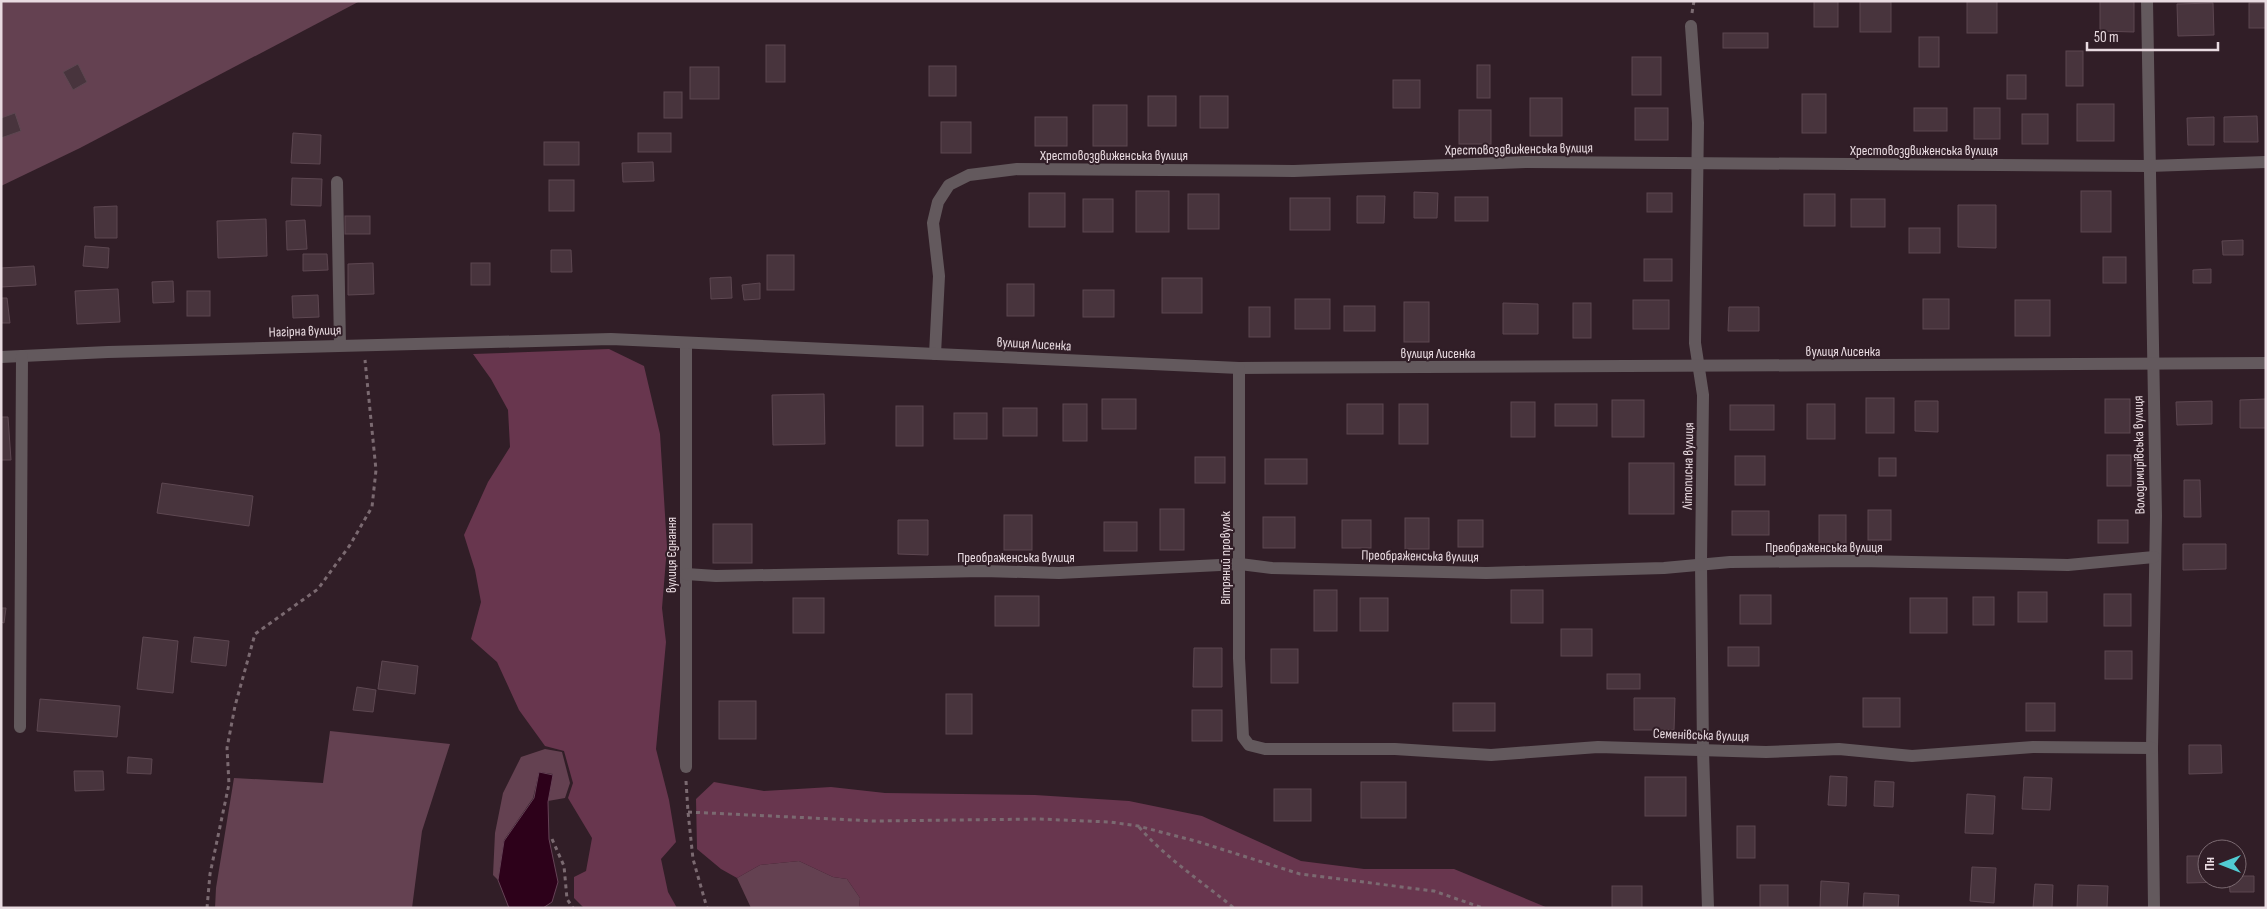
<svg xmlns="http://www.w3.org/2000/svg" width="2267" height="909" viewBox="0 0 2267 909" font-family="'Sofia Sans Condensed',sans-serif">
	<rect width="100%" height="100%" fill="#311e27"/>
	<g fill="#644151">
		<polygon points="1,1 360,1 80,148 1,186"/>
		<polygon points="330,731 450,744 422,831 412,908 215,908 216,888 234,778 323,783"/>
		<polygon points="545,749 562,752 570,783 565,798 548,801 553,774 539,772 533,798 504,840 498,880 493,875 495,833 503,793 521,757"/>
		<polygon points="799,861 833,877 847,879 860,898 859,908 751,908 737,878 760,865"/>
	</g>
	<g fill="#68364e">
		<polygon points="609,349 644,366 660,434 667,547 662,608 666,642 656,749 669,800 676,842 661,859 668,892 677,908 584,908 574,898 574,877 586,871 592,838 568,798 573,783 564,751 545,746 519,710 497,662 471,639 481,602 475,570 464,535 488,482 510,447 508,410 491,379 473,354"/>
		<polygon points="714,782 764,791 831,787 885,793 1035,795 1129,801 1202,816 1301,861 1364,869 1454,869 1548,908 859,908 860,898 847,879 833,877 799,861 760,865 737,878 721,869 697,849 696,799"/>
	</g>
	<polygon fill="#2d011a" stroke="#654256" points="539,772 553,775 548,802 549,839 558,882 552,902 543,908 509,908 498,880 504,841 534,798"/>
	<g fill="#48343d" stroke="#5d4751">
		<rect x="1814" y="1" width="24" height="26"/>
		<rect x="1967" y="1" width="30" height="32"/>
		<polygon points="2100,1 2134,1 2134,32 2100,31"/>
		<rect x="1860" y="2" width="31" height="30"/>
		<polygon points="2213,3 2214,35 2178,36 2177,4"/>
		<rect x="2249" y="3" width="17" height="25"/>
		<rect x="1723" y="33" width="45" height="15"/>
		<rect x="1919" y="37" width="20" height="30"/>
		<rect x="766" y="45" width="19" height="37"/>
		<rect x="2066" y="51" width="17" height="35"/>
		<rect x="1632" y="57" width="29" height="38"/>
		<polygon points="78,64 87,82 73,90 63,72"/>
		<rect x="1477" y="65" width="13" height="33"/>
		<rect x="929" y="66" width="27" height="30"/>
		<rect x="690" y="67" width="29" height="32"/>
		<rect x="2007" y="75" width="19" height="24"/>
		<rect x="1393" y="80" width="27" height="28"/>
		<rect x="664" y="92" width="18" height="26"/>
		<rect x="1802" y="94" width="24" height="39"/>
		<rect x="1148" y="96" width="28" height="30"/>
		<rect x="1200" y="96" width="28" height="32"/>
		<rect x="1530" y="98" width="32" height="38"/>
		<rect x="2077" y="104" width="37" height="37"/>
		<rect x="1093" y="105" width="34" height="41"/>
		<rect x="1635" y="108" width="33" height="32"/>
		<rect x="1914" y="108" width="33" height="23"/>
		<rect x="1974" y="108" width="26" height="31"/>
		<rect x="1459" y="110" width="32" height="34"/>
		<polygon points="15,113 21,131 1,138 1,118"/>
		<rect x="2022" y="114" width="26" height="30"/>
		<polygon points="2257,116 2258,142 2224,142 2224,117"/>
		<rect x="1035" y="117" width="32" height="29"/>
		<polygon points="2214,117 2214,145 2188,145 2187,118"/>
		<rect x="941" y="122" width="30" height="31"/>
		<polygon points="293,133 321,135 320,164 291,163"/>
		<rect x="638" y="133" width="33" height="19"/>
		<rect x="544" y="142" width="35" height="23"/>
		<polygon points="653,162 654,181 623,182 622,163"/>
		<polygon points="292,178 322,179 321,206 291,205"/>
		<rect x="549" y="180" width="25" height="31"/>
		<rect x="1136" y="191" width="33" height="41"/>
		<rect x="2081" y="191" width="30" height="41"/>
		<polygon points="1414,192 1438,193 1437,218 1414,218"/>
		<rect x="1029" y="193" width="36" height="34"/>
		<rect x="1647" y="193" width="25" height="19"/>
		<rect x="1188" y="194" width="31" height="35"/>
		<rect x="1804" y="194" width="31" height="32"/>
		<polygon points="1357,196 1385,196 1384,223 1357,223"/>
		<rect x="1455" y="197" width="33" height="24"/>
		<rect x="1290" y="198" width="40" height="32"/>
		<rect x="1083" y="199" width="30" height="33"/>
		<rect x="1851" y="199" width="34" height="28"/>
		<polygon points="1958,205 1996,205 1996,248 1958,247"/>
		<polygon points="117,206 117,238 95,238 94,207"/>
		<rect x="345" y="216" width="25" height="18"/>
		<polygon points="266,219 267,256 218,258 217,221"/>
		<polygon points="305,220 307,249 287,250 286,221"/>
		<rect x="1909" y="228" width="31" height="25"/>
		<polygon points="2243,240 2243,255 2223,255 2222,241"/>
		<polygon points="85,246 109,248 108,268 83,266"/>
		<polygon points="551,250 571,250 572,272 551,272"/>
		<polygon points="303,254 327,254 328,270 303,271"/>
		<rect x="767" y="255" width="27" height="35"/>
		<rect x="2103" y="257" width="23" height="26"/>
		<rect x="1644" y="259" width="28" height="22"/>
		<polygon points="373,263 374,294 348,295 348,264"/>
		<rect x="471" y="263" width="19" height="22"/>
		<polygon points="34,266 36,285 1,287 1,268"/>
		<polygon points="2211,269 2211,283 2193,283 2193,270"/>
		<polygon points="731,277 732,298 711,299 710,278"/>
		<rect x="1162" y="278" width="40" height="35"/>
		<polygon points="173,281 174,302 153,303 152,282"/>
		<polygon points="760,283 760,299 744,300 742,285"/>
		<rect x="1007" y="284" width="27" height="32"/>
		<polygon points="118,289 120,322 77,324 75,291"/>
		<rect x="1083" y="290" width="31" height="27"/>
		<rect x="187" y="291" width="23" height="25"/>
		<polygon points="318,295 319,317 293,318 292,296"/>
		<polygon points="1,298 7,298 10,323 1,323"/>
		<rect x="1295" y="299" width="35" height="30"/>
		<rect x="1923" y="299" width="26" height="30"/>
		<rect x="1633" y="300" width="36" height="29"/>
		<rect x="2015" y="300" width="35" height="36"/>
		<rect x="1404" y="302" width="25" height="40"/>
		<polygon points="1503,303 1538,304 1538,334 1503,334"/>
		<rect x="1573" y="303" width="18" height="35"/>
		<rect x="1344" y="306" width="31" height="25"/>
		<rect x="1249" y="307" width="21" height="30"/>
		<polygon points="1729,307 1759,307 1759,331 1728,331"/>
		<polygon points="824,394 825,444 773,445 772,395"/>
		<rect x="1866" y="398" width="28" height="35"/>
		<rect x="1102" y="399" width="34" height="30"/>
		<rect x="2105" y="399" width="25" height="34"/>
		<polygon points="2266,399 2266,428 2240,428 2240,400"/>
		<rect x="1612" y="400" width="32" height="37"/>
		<polygon points="1915,401 1938,401 1938,432 1915,431"/>
		<polygon points="2212,401 2212,424 2177,425 2176,402"/>
		<rect x="1511" y="402" width="24" height="35"/>
		<rect x="1063" y="404" width="24" height="37"/>
		<rect x="1347" y="404" width="36" height="30"/>
		<rect x="1399" y="404" width="29" height="40"/>
		<rect x="1555" y="404" width="42" height="22"/>
		<rect x="1807" y="404" width="28" height="35"/>
		<rect x="1730" y="405" width="44" height="25"/>
		<rect x="896" y="406" width="27" height="40"/>
		<rect x="1003" y="408" width="34" height="28"/>
		<rect x="954" y="413" width="33" height="26"/>
		<polygon points="1,417 8,417 11,460 1,460"/>
		<rect x="2107" y="455" width="24" height="31"/>
		<rect x="1735" y="456" width="30" height="29"/>
		<rect x="1195" y="457" width="30" height="26"/>
		<rect x="1879" y="458" width="17" height="18"/>
		<rect x="1265" y="459" width="42" height="25"/>
		<rect x="1629" y="463" width="45" height="51"/>
		<polygon points="2184,480 2200,480 2201,517 2184,517"/>
		<polygon points="162,483 253,496 249,526 157,513"/>
		<rect x="1160" y="509" width="24" height="41"/>
		<rect x="1868" y="510" width="23" height="30"/>
		<rect x="1732" y="511" width="37" height="24"/>
		<rect x="1004" y="515" width="28" height="35"/>
		<rect x="1819" y="515" width="27" height="29"/>
		<rect x="1263" y="517" width="32" height="31"/>
		<rect x="1405" y="518" width="24" height="31"/>
		<polygon points="898,520 928,520 928,555 898,554"/>
		<rect x="1342" y="520" width="29" height="28"/>
		<rect x="1458" y="520" width="25" height="27"/>
		<rect x="2098" y="520" width="30" height="23"/>
		<rect x="1104" y="522" width="33" height="29"/>
		<rect x="713" y="524" width="39" height="39"/>
		<polygon points="2183,544 2226,544 2226,569 2183,570"/>
		<rect x="1314" y="590" width="23" height="41"/>
		<rect x="1511" y="590" width="32" height="33"/>
		<rect x="2018" y="592" width="29" height="30"/>
		<rect x="2104" y="594" width="27" height="32"/>
		<rect x="1740" y="595" width="31" height="29"/>
		<rect x="995" y="596" width="44" height="30"/>
		<rect x="1973" y="597" width="21" height="28"/>
		<rect x="793" y="598" width="31" height="35"/>
		<rect x="1360" y="598" width="28" height="33"/>
		<rect x="1910" y="598" width="37" height="35"/>
		<polygon points="1,608 6,608 4,623 1,622"/>
		<rect x="1561" y="629" width="31" height="27"/>
		<polygon points="143,637 178,641 173,693 137,689"/>
		<polygon points="194,637 229,641 226,666 191,662"/>
		<rect x="1728" y="647" width="31" height="19"/>
		<polygon points="1194,648 1222,648 1222,687 1193,687"/>
		<rect x="1271" y="649" width="27" height="34"/>
		<rect x="2105" y="651" width="27" height="28"/>
		<polygon points="382,661 418,666 415,694 378,689"/>
		<rect x="1607" y="674" width="33" height="15"/>
		<polygon points="357,687 376,690 373,712 353,710"/>
		<rect x="946" y="694" width="26" height="40"/>
		<polygon points="1634,698 1675,698 1674,730 1634,730"/>
		<rect x="1863" y="698" width="37" height="29"/>
		<polygon points="40,699 120,706 117,737 37,731"/>
		<rect x="719" y="701" width="37" height="38"/>
		<rect x="1453" y="703" width="42" height="28"/>
		<rect x="2026" y="703" width="29" height="28"/>
		<rect x="1192" y="710" width="30" height="31"/>
		<polygon points="2189,745 2221,745 2222,773 2189,774"/>
		<polygon points="128,757 152,759 151,774 127,773"/>
		<polygon points="74,771 103,771 104,790 75,791"/>
		<polygon points="1830,776 1847,777 1846,806 1828,805"/>
		<rect x="1645" y="777" width="41" height="39"/>
		<polygon points="2024,777 2052,778 2050,810 2022,809"/>
		<polygon points="1875,781 1894,782 1893,807 1874,806"/>
		<rect x="1361" y="782" width="45" height="36"/>
		<rect x="1274" y="789" width="37" height="32"/>
		<polygon points="1967,794 1995,796 1993,834 1965,833"/>
		<rect x="1737" y="826" width="18" height="32"/>
		<polygon points="2187,856 2207,856 2207,879 2224,879 2224,882 2187,883"/>
		<polygon points="1972,867 1996,868 1994,903 1970,901"/>
		<polygon points="2237,876 2254,876 2254,892 2230,892 2229,879 2237,879"/>
		<polygon points="1821,881 1849,883 1847,908 1820,908"/>
		<polygon points="2035,884 2053,885 2052,908 2033,908"/>
		<rect x="1760" y="885" width="28" height="23"/>
		<polygon points="2078,885 2108,886 2107,908 2077,908"/>
		<rect x="1612" y="886" width="30" height="22"/>
		<polygon points="1864,893 1899,895 1898,908 1863,908"/>
	</g>
	<g fill="none" stroke-linecap="round" stroke-linejoin="round">
		<g stroke="#7b6a71" stroke-width="3" stroke-dasharray="4 4" stroke-linecap="butt">
			<polyline points="1692,13 1694,1"/>
			<polyline points="686,781 688,812 693,859 707,908"/>
			<polyline points="688,812 874,821 1039,819 1110,822 1138,826 1199,842 1300,874 1434,891 1483,908"/>
			<path d="M1139,827C1167,859 1201,881 1234,908"/>
			<polyline points="552,839 564,866 567,899 573,908"/>
			<polyline points="207,908 210,874 229,784 227,748 235,706 255,634 318,589 350,545 372,507 376,470 365,360"/>
		</g>
		<g stroke="#63595d" stroke-width="12">
			<polyline points="2147,1 2156,516 2152,748 2154,908"/>
			<polyline points="1691,26 1698,123 1695,343 1703,395 1701,563 1703,751 1708,908"/>
			<polyline points="337,182 340,345"/>
			<polyline points="686,343 686,767"/>
			<polyline points="935,354 939,276 933,223 938,202 949,185 969,175 1017,169 1294,171 1527,162 2149,166 2266,162"/>
			<polyline points="1,357 108,352 611,339 1239,368 2266,363"/>
			<polyline points="1239,368 1239,658 1243,737 1249,745 1265,749 1395,749 1491,755 1598,747 1766,752 1839,749 1912,756 2033,747 2152,748"/>
			<polyline points="686,574 716,576 983,571 1059,573 1240,564 1272,568 1486,573 1664,568 1730,562 1858,561 2068,565 2154,557"/>
			<polyline points="20,727 22,356"/>
		</g>
	</g>
	<g text-anchor="middle" dominant-baseline="central" stroke-width="4" stroke-linejoin="round" paint-order="stroke">
		<g font-size="14" fill="#e9dbe1" stroke="#311e27">
			<text transform="translate(1519 149) rotate(-1)">Хрестовоздвиженська вулиця</text>
			<text x="1924" y="150">Хрестовоздвиженська вулиця</text>
			<text x="1114" y="155">Хрестовоздвиженська вулиця</text>
			<text transform="translate(305 331) rotate(-2)">Нагірна вулиця</text>
			<text transform="translate(1034 344) rotate(3)">вулиця Лисенка</text>
			<text x="1843" y="351">вулиця Лисенка</text>
			<text x="1438" y="353">вулиця Лисенка</text>
			<text transform="translate(2139 455) rotate(-91)">Володимирівська вулиця</text>
			<text transform="translate(1688 466) rotate(-89)">Літописна вулиця</text>
			<text x="1824" y="547">Преображенська вулиця</text>
			<text transform="translate(671 555) rotate(-90)">вулиця Єднання</text>
			<text transform="translate(1420 556) rotate(1)">Преображенська вулиця</text>
			<text x="1016" y="557">Преображенська вулиця</text>
			<text transform="translate(1225 558) rotate(-90)">Вітряний провулок</text>
			<text transform="translate(1701 735) rotate(2)">Семенівська вулиця</text>
		</g>
	</g>
	<rect width="2267" height="909" fill="none" stroke="#e9dbe1" stroke-width="5"/>
	<g transform="translate(2222 864) rotate(270)"><circle r="24" fill="#311e27" stroke="#7b6a71"/>
	<path d="M0-4L9 19L0 12L-9 19Z" fill="#51ccd3"/>
	<text y="-8" font-size="14" font-weight="bold" text-anchor="middle" fill="#e9dbe1">Пн</text>
	</g>
	<path d="M2087 42v8h131v-8" fill="none" stroke="#e9dbe1" stroke-width="2.5"/>
	<text x="2094" y="42" font-size="15" fill="#e9dbe1" stroke="#311e27" stroke-width="4" paint-order="stroke">50 m</text>
</svg>
